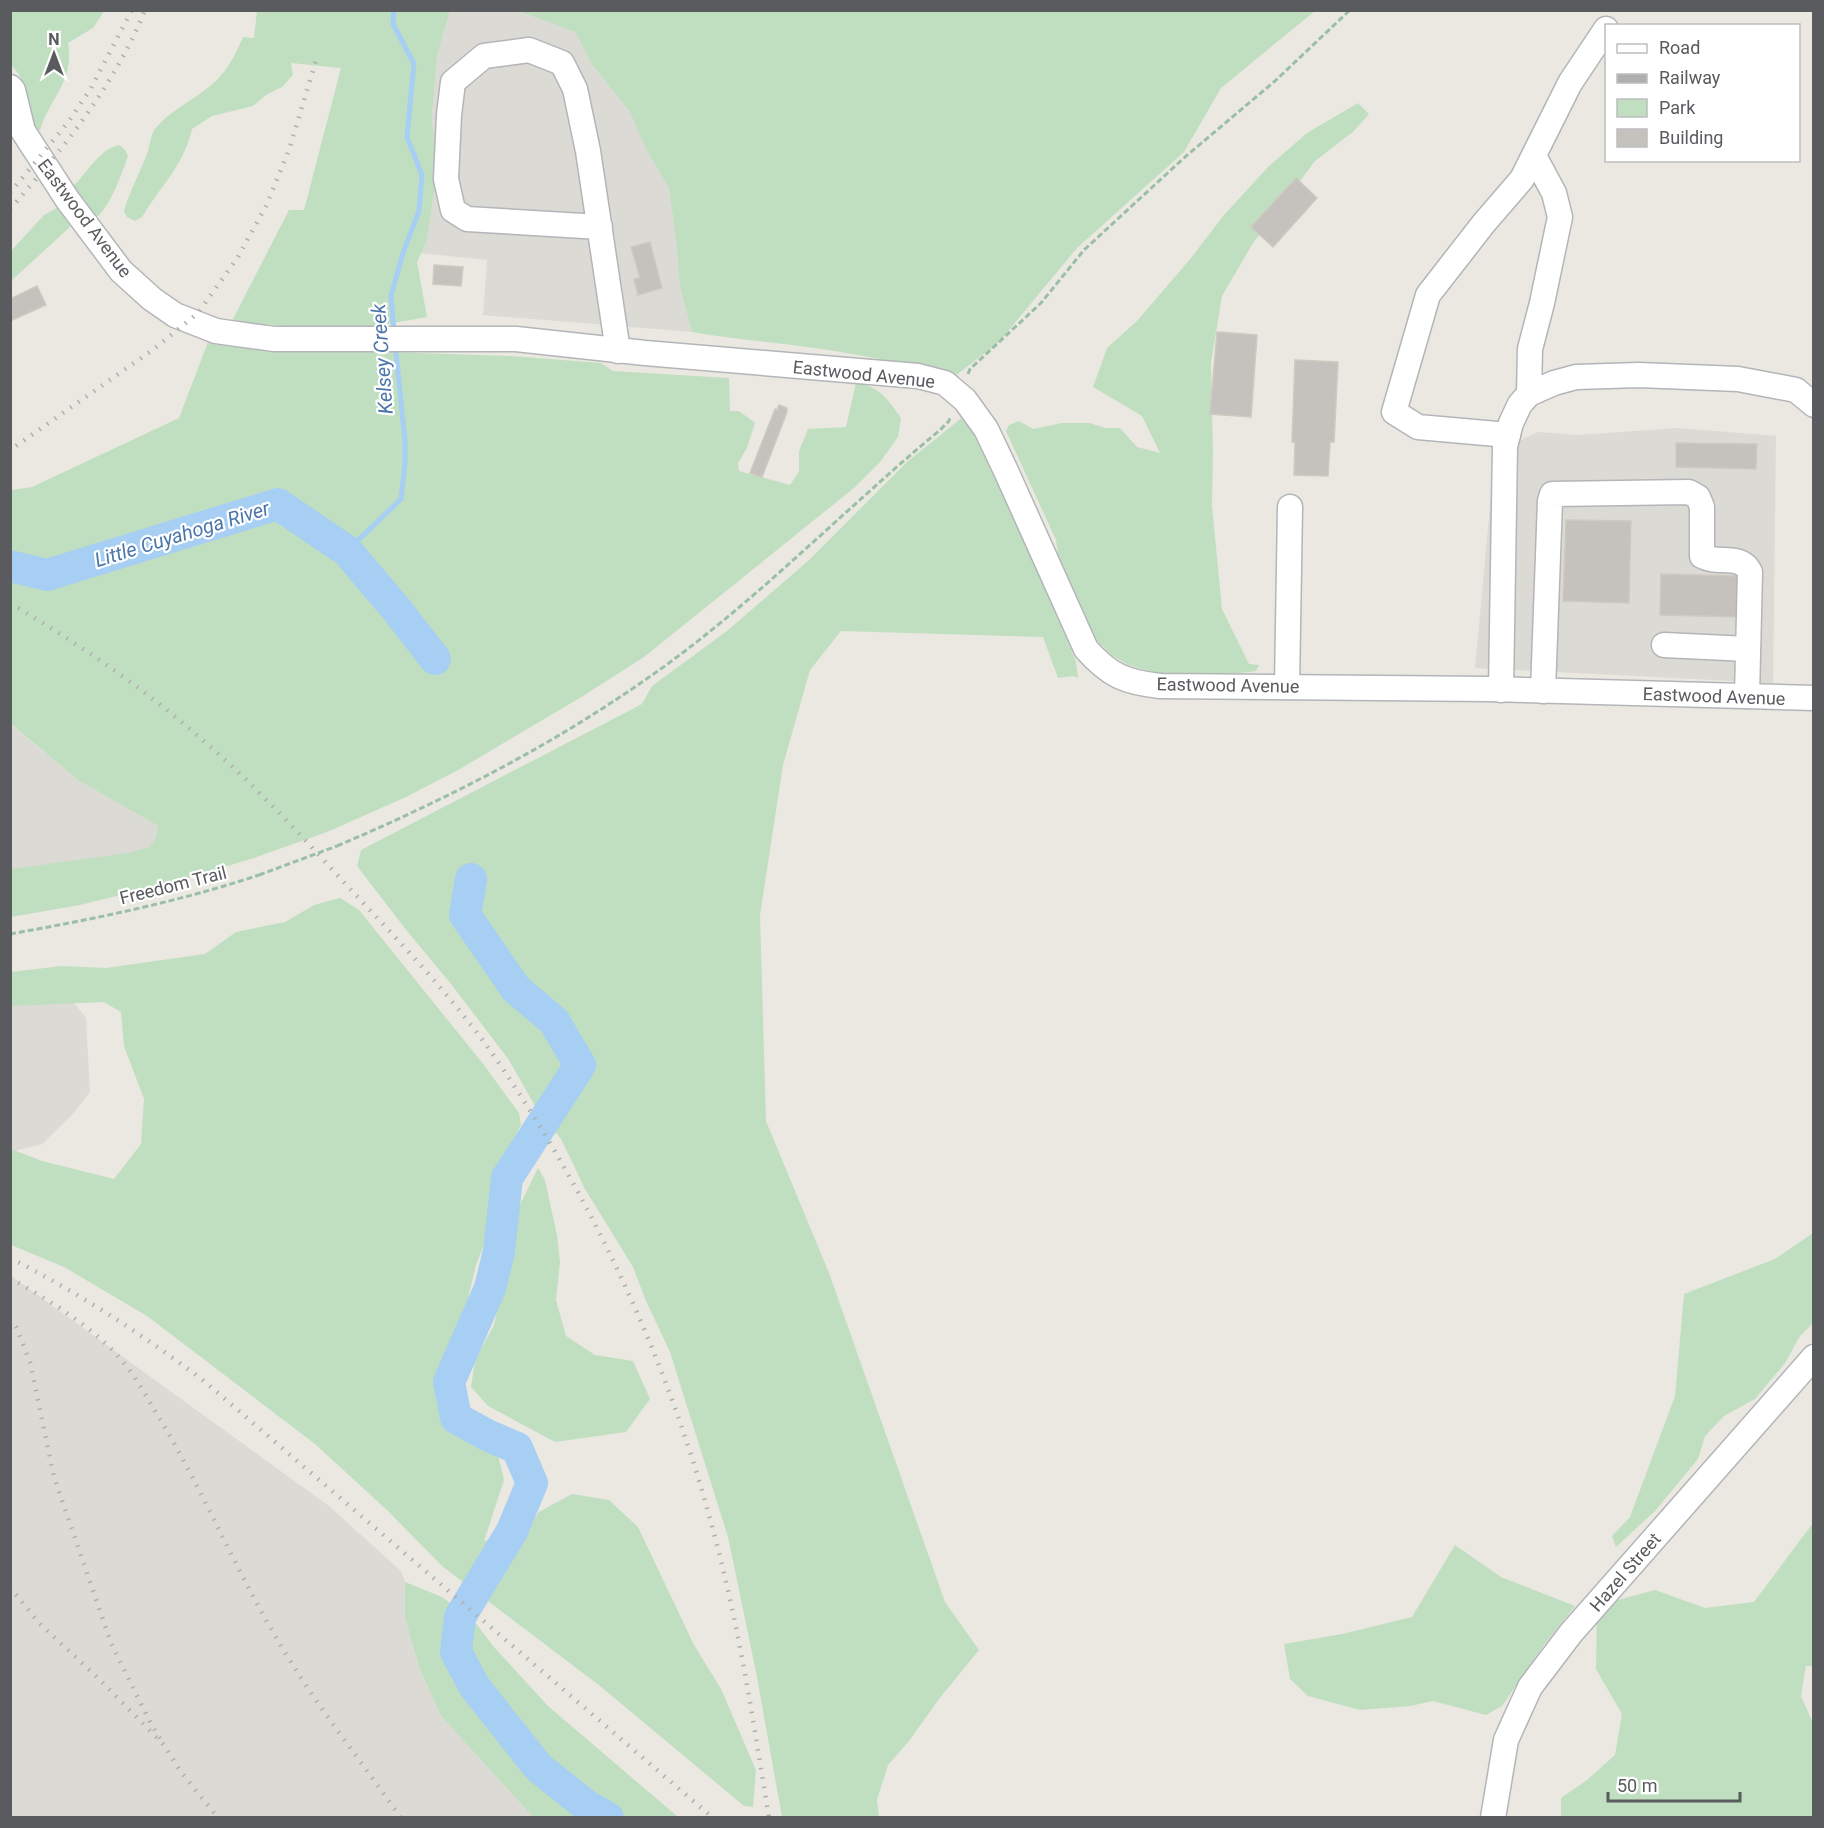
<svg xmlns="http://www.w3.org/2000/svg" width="1824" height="1828" viewBox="0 0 1824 1828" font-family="Roboto,sans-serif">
	<rect width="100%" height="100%" fill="#eae8e0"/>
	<g fill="#dcdad5">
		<polygon points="519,10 576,32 593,66 630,112 669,188 676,241 680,288 692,332 483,315 487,260 421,253 426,243 433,143 432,116 437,56 450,11"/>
		<polygon points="1679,428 1776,436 1773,683 1475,668 1495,453 1537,432 1577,435"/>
		<polygon points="10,724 78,780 158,826 186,851 11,886"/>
		<polygon points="10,982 60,985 86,1018 90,1092 73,1114 42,1144 11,1152"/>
		<polygon points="10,1275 329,1506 401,1571 405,1582 405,1618 419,1667 441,1716 533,1817 11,1817"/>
	</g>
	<g fill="#c0dfc1">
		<path d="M10,11H104L93,28L68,43C75,80 50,98 40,130L31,134C29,117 26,74 11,66Z"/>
		<path d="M257,11H450L437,56L432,116L436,179L426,243L417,262L427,317L365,328L297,327L232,321L289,210H304L341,68L291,63L293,75L282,87L266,95L253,106L212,116L192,129C183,167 161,185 142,217L135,221L127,217L124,211C130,190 141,171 148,151C150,143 151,135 155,129C169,111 189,103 206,89C225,76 234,58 243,37L254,38Z"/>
		<path d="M519,11H1315L1221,88L1184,152L1077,248L999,342L955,376C901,362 847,352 792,345C759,341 726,338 692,332L680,288L676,241L669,188L644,145L630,112L593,66L575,32Z"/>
		<polygon points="1358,103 1369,114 1354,131 1315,161 1253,243 1222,296 1211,363 1213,452 1212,506 1222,609 1249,664 1259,665 1256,671 1232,674 1157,673 1128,665 1112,655 1089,633 1059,561 1056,540 1006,431 1009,425 1019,421 1033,429 1062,423 1090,423 1105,428 1120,428 1137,447 1160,453 1142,416 1093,387 1107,348 1137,321 1191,258 1224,215 1268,167 1307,133"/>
		<path d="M119,145L125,150L128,156C122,173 111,205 97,217L92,214L72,187C87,174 99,149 119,145Z"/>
		<polygon points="62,205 70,227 11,281 11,251 44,215"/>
		<path d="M208,342L293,349L512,356L601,363L613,371L729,378L730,411H739L755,423L747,448L738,463L739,471L790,485L799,472V451L808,429L846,427L856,383C880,387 887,398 901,418L898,437L880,462L854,488L644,657L583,696L460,769L406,797L327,832L251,859L177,881L80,905L11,917V869L128,853L149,847L156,838L158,826L78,780L11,724V490L32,487L179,418Z"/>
		<polygon points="964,416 1023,526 1076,662 1078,678 1073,676 1058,678 1043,637 841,631 810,670 783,765 760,915 766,1121 829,1273 945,1602 979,1650 939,1699 909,1741 888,1765 877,1800 879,1817 782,1817 756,1672 728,1537 670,1352 646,1301 633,1267 585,1189 561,1139 535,1106 509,1060 451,984 407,931 357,866 361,850 642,704 652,686 727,631 808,561 907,462"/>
		<polygon points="340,898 359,910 484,1065 519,1113 521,1125 506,1153 499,1173 490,1229 476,1265 456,1348 454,1364 465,1398 484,1438 498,1455 504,1480 484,1541 524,1533 539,1512 572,1494 609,1500 638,1527 694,1645 721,1689 756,1770 753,1807 744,1806 600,1686 442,1566 388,1511 315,1444 147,1316 64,1267 11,1245 11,1149 42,1161 114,1179 141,1144 144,1099 124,1046 121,1012 104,1002 11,1006 11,972 61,966 106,968 205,954 236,932 285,922 314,905"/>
		<polygon points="538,1168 545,1180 557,1235 560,1262 556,1300 566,1336 595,1355 633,1361 650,1399 626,1432 555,1442 488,1406 471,1387 475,1360 494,1325 519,1207"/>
		<polygon points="1813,1233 1813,1323 1800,1336 1785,1363 1755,1399 1724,1416 1705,1436 1698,1459 1655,1511 1616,1547 1612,1536 1630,1517 1675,1396 1684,1294 1775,1259"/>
		<polygon points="1813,1523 1813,1666 1806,1666 1801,1696 1813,1723 1813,1817 1561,1817 1561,1798 1587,1780 1615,1755 1622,1714 1596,1669 1597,1612 1614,1601 1655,1590 1705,1608 1754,1602"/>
		<polygon points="1455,1545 1501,1577 1575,1606 1543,1646 1502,1706 1486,1715 1433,1701 1410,1706 1360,1710 1308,1696 1290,1679 1284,1644 1342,1634 1412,1617"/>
		<polygon points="405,1582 442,1597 475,1622 493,1646 548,1706 678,1817 533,1817 441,1716 419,1667 405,1618"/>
	</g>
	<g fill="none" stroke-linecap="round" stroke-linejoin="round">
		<g stroke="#a7cef3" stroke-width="5">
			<polyline points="394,10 393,24 414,64 407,137 422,175 419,211 403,253 391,296 394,332"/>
			<polyline points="347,551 401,499 405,464 405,440 395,344"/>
		</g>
		<g stroke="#a7cef3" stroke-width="32">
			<polyline points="10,566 47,575 278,504 347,551 397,610 435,659"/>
			<polyline points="471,879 465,915 516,989 554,1021 580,1065 507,1178 499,1251 490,1288 449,1382 456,1418 487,1435 517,1448 532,1483 512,1531 460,1617 456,1652 474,1686 539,1768 587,1806 608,1818"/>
		</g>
	</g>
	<g fill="#c5c2bd" stroke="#cecac0" stroke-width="1.5">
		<polygon points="1296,178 1317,198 1273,247 1251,227"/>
		<polygon points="650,242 662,288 638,295 634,279 640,278 631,247"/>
		<polygon points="434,265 463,267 461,286 433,284"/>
		<polygon points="37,286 46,305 10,321 10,299"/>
		<polygon points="1217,332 1257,335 1251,417 1210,414"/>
		<polygon points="1295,360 1338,362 1334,442 1330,442 1328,476 1294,475 1295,442 1292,442"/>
		<polygon points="779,405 787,408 787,412 762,477 750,473 775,409 777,410"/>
		<polygon points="1676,443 1757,444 1756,469 1676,467"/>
		<polygon points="1566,520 1631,521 1629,603 1563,601"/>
		<polygon points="1661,574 1742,576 1741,617 1660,615"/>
	</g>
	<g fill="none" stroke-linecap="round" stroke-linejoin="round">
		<g stroke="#b3b5b9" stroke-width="27">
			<g id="minor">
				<path d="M10,87L13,90L23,131L67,199L121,271L152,299L175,315L216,331L274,339H516L645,353L918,376L945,383L965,400L986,429L1006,471L1086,649C1110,676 1125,682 1160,686L1488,689L1814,698"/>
				<polyline points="600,227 467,219 453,210 446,179 449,115 453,82 484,56 529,50 562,63 575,89 588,151 618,351"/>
				<polyline points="1529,394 1530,349 1542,303 1560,217 1554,193 1534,156"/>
				<polyline points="1508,435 1418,427 1394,412 1428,295 1484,223 1522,179 1570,83 1606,29"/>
				<polyline points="1664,645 1748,649"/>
				<polyline points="1287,687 1290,507"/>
				<polyline points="1501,690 1505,446 1511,423 1520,404 1529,394 1554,383 1576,377 1639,375 1738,379 1796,390 1814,405"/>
				<path d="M1543,691L1550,501L1552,494L1689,492L1698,497L1702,507V556C1718,565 1741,553 1750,572L1747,696"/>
				<polyline points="1493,1818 1506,1740 1530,1687 1571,1633 1814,1357"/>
			</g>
		</g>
		<g stroke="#9abfa6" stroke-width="3" stroke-dasharray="6 3" stroke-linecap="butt">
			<polyline points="968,374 970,369 1041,303 1084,250 1185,157 1275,81 1350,10"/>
			<path d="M337,846C445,800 549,747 645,680C751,607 841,512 940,430L949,421L950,416"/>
			<path d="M10,934C94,919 178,902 259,875"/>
		</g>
		<use href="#minor" stroke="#fff" stroke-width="24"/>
		<g stroke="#afafb0" stroke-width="4.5" stroke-dasharray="1.5 8" stroke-linecap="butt">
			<polyline points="10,193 69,121 91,88 132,10"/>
			<path d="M10,209C63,149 115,85 145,10"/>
			<polyline points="16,446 154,349 198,313 238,257 266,206 289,150 317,57"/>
			<path d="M10,603C77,643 141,686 199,737C250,780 296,830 341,879C390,932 441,984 484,1042C513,1082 539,1124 564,1167C635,1292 687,1422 721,1561C742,1645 755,1732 769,1818"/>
			<path d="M10,1258C79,1293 142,1334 204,1381L713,1818"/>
			<path d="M10,1278C48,1300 86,1322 117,1355C132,1371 144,1392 155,1411C198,1480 229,1556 270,1627C308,1695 356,1754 401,1818"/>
			<polyline points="10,1319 16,1327 30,1362 54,1477 111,1643 151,1724 164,1745"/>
			<polyline points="10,1587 39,1623 98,1678 164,1745 181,1772 218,1818"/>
		</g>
		<polyline stroke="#9abfa6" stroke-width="3" stroke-dasharray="6 3" stroke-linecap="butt" points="259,875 337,846"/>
	</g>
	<g text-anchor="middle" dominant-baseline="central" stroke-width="4.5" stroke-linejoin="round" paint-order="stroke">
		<g font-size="18" fill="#595b5f" stroke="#fff">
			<text transform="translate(85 218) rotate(53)">Eastwood Avenue</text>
			<text transform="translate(864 374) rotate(6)">Eastwood Avenue</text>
			<text transform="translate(1228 685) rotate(1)">Eastwood Avenue</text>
			<text transform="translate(1714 696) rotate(2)">Eastwood Avenue</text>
			<text transform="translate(173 885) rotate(-14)">Freedom Trail</text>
			<text transform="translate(1625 1572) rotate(-49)">Hazel Street</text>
		</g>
		<g font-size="20" font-style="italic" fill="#4c75a9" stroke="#fff">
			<text transform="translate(382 359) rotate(-94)">Kelsey Creek</text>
			<text transform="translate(182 534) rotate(-17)">Little Cuyahoga River</text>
		</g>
	</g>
	<rect width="1824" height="1828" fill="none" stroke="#595b5f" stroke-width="24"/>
	<rect x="1605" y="24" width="195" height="138" fill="#ffffff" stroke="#bdbdbf" stroke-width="1.5"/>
	<rect x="1617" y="44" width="30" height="9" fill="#ffffff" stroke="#bdbdbf" stroke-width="1.5"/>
	<text x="1659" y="54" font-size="18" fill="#595b5f">Road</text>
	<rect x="1617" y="74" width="30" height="9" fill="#afafb0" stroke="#bdbdbf" stroke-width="1.5"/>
	<text x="1659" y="84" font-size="18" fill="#595b5f">Railway</text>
	<rect x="1617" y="99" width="30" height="18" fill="#c0dfc1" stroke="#bdbdbf" stroke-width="1.5"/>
	<text x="1659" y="114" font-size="18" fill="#595b5f">Park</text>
	<rect x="1617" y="129" width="30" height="18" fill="#c5c2bd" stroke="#bdbdbf" stroke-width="1.5"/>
	<text x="1659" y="144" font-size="18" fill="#595b5f">Building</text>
	<g transform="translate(54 54)" stroke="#ffffff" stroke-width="4.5" paint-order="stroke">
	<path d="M0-4.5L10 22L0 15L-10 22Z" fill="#595b5f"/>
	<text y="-9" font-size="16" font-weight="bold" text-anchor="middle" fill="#595b5f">N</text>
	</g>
	<path d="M1608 1792v9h132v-9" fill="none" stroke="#595b5f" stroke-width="3"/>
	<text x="1617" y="1792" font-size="18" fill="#595b5f" stroke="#ffffff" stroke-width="4.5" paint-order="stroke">50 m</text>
</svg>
